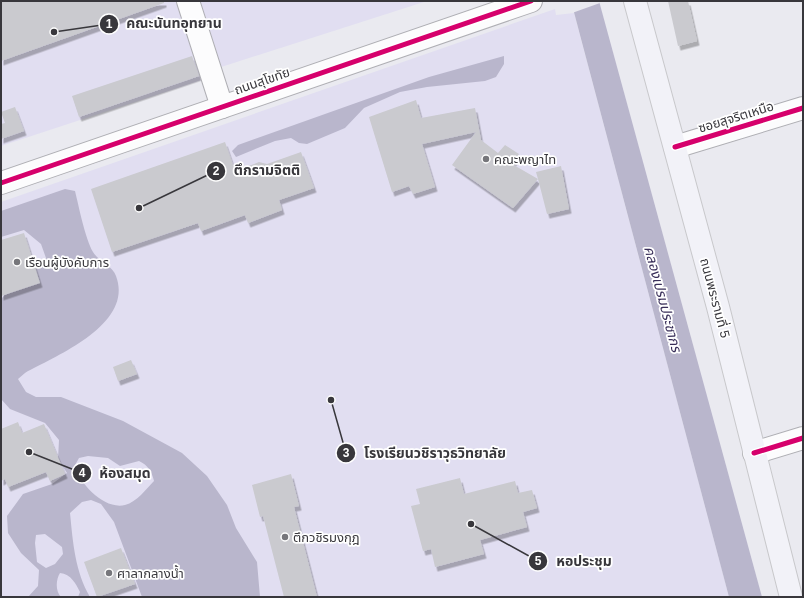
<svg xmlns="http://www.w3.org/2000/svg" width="804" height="598" viewBox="0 0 804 598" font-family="Helvetica,'Noto Sans Thai',sans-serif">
	<defs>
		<filter id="shadow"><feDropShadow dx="2.5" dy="4.5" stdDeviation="0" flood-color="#0004"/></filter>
	</defs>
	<rect width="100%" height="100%" fill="#eaeaf0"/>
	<g fill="#e1def1">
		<polygon points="1,1 183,1 205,79 1,146"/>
		<polygon points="195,1 427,1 218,68"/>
		<polygon points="555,9 556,15 574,13 729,597 1,597 1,202"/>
	</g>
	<g fill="#b9b6cc" fill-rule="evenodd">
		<polygon points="571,1 599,1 762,597 729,597"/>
		<polygon points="504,56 504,64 496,77 485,81 427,87 400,92 364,108 345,128 307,144 299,143 291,138 275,141 236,157 232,151 238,145 429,77"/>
		<path d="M65,189L75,191C79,207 85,238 93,252C98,261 113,266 116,276C134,324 58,355 25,373L18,379L26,392L36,397H61L123,421L182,453L207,476L227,505L236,528L257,562L260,597H142L114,522L101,504L91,500L82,502L70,513C73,543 75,571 90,597H78L80,592C76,584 71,574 60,573C56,579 55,591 61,597H28L38,586L39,570L21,553L8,533L7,516L23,494L52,484L67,473L58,459L59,440L45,423L10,409L1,399V299L5,295L37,279L35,270L46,258L41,244L24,230L1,237V211ZM88,456L108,458L120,466L139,461C148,465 152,472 154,481C146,489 137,502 125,505C104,510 81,484 74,467L79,458ZM45,534L62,547L63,554L55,564L46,568L37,562L35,543L36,535Z"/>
	</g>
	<polygon fill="#eaeaf0" points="569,1 599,1 600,3 572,13"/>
	<g fill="#cacacf" filter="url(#shadow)">
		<polygon points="1,1 164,1 164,3 1,61"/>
		<polygon points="668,1 688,1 697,41 678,46"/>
		<polygon points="192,56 199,76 79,117 72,96"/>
		<polygon points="416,100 421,118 475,108 481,140 498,153 505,145 519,154 512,164 538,179 536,172 561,166 569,209 547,214 538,179 513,208 452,165 476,132 422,144 435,187 413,194 409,186 392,192 369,117"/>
		<polygon points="15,107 24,131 1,139 1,124 5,123 1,112"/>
		<polygon points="225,142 235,171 259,162 267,164 301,152 314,188 279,200 282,210 248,223 245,215 201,231 198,223 112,252 91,189"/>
		<polygon points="24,233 40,283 1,296 1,240"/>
		<polygon points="131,360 137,374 118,381 113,367"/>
		<polygon points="18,422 22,433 44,424 65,474 50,481 46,472 8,487 5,479 1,481 1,429"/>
		<polygon points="291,474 299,506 294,507 317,597 284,597 263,516 260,517 252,485"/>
		<polygon points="460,478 464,494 515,481 518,493 532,490 537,508 523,512 527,527 480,540 484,554 435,567 431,549 423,551 411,506 420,504 416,489"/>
		<polygon points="121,548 135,584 97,597 84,562"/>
	</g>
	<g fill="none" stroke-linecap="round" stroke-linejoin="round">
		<g stroke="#afafb4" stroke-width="24">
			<g id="minor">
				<polyline points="188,1 222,107"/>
				<polyline points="675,147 803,108"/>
				<polyline points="1,183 531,1"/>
				<polyline points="754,453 803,438"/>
			</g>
		</g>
		<g stroke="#c8c8cb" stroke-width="24">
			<polyline id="major" points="635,1 718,307 791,597"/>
		</g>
		<use href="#minor" stroke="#fcfcfd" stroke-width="22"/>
		<use href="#major" stroke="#f2f2f8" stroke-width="22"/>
		<g stroke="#fff" stroke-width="8">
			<g id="cycleway">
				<polyline points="675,147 803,108"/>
				<polyline points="1,183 531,1"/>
				<polyline points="754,453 803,438"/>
			</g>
		</g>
		<use href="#cycleway" stroke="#d6006c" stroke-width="5"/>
	</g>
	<g fill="#76767b" stroke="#fff" stroke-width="1.5">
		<circle cx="486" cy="159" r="4"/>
		<circle cx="17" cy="262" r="4"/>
		<circle cx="285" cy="537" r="4"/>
		<circle cx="109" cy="573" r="4"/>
	</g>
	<g text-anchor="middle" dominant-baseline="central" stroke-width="3.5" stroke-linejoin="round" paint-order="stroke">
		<g font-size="13" fill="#38373c" stroke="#fff">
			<text transform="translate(262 81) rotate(-19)">ถนนสุโขทัย</text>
			<text transform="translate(736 117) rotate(-17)">ซอยสุจริตเหนือ</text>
			<text transform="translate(715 298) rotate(75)">ถนนพระรามที่ 5</text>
		</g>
		<g font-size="13" fill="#38373c" stroke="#fff" text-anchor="start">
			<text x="494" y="159">คณะพญาไท</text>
			<text x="25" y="262">เรือนผู้บังคับการ</text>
			<text x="293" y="537">ตึกวชิรมงกุฎ</text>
			<text x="117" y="573">ศาลากลางน้ำ</text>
		</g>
		<g font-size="14" font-style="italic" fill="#382e58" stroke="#fff">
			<text transform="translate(663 299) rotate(75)">คลองเปรมประชากร</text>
		</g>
	</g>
	<path fill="none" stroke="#38373c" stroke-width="1.5" d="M54 32L109 24M139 208L216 171M331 400L346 453M29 452L82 473M471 524L538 561"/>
	<g fill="#38373c" stroke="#fff" stroke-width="1.5">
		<circle cx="54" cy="32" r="4"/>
		<circle cx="139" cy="208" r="4"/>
		<circle cx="331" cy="400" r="4"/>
		<circle cx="29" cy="452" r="4"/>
		<circle cx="471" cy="524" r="4"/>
		<circle cx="109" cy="24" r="10"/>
		<circle cx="216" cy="171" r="10"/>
		<circle cx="346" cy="453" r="10"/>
		<circle cx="82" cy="473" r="10"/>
		<circle cx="538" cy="561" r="10"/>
	</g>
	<g font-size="12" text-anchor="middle" font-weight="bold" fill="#fff">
		<text x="109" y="28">1</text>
		<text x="216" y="175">2</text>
		<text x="346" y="457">3</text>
		<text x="82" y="477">4</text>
		<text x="538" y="565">5</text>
	</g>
	<g font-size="14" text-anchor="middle" font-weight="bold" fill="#38373c" stroke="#fff" stroke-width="3.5" stroke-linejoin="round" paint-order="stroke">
		<text x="174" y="28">คณะนันทอุทยาน</text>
		<text x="267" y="175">ตึกรามจิตติ</text>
		<text x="435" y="458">โรงเรียนวชิราวุธวิทยาลัย</text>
		<text x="125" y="478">ห้องสมุด</text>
		<text x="584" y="566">หอประชุม</text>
	</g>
	<rect width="804" height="598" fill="none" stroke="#38373c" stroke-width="4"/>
</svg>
